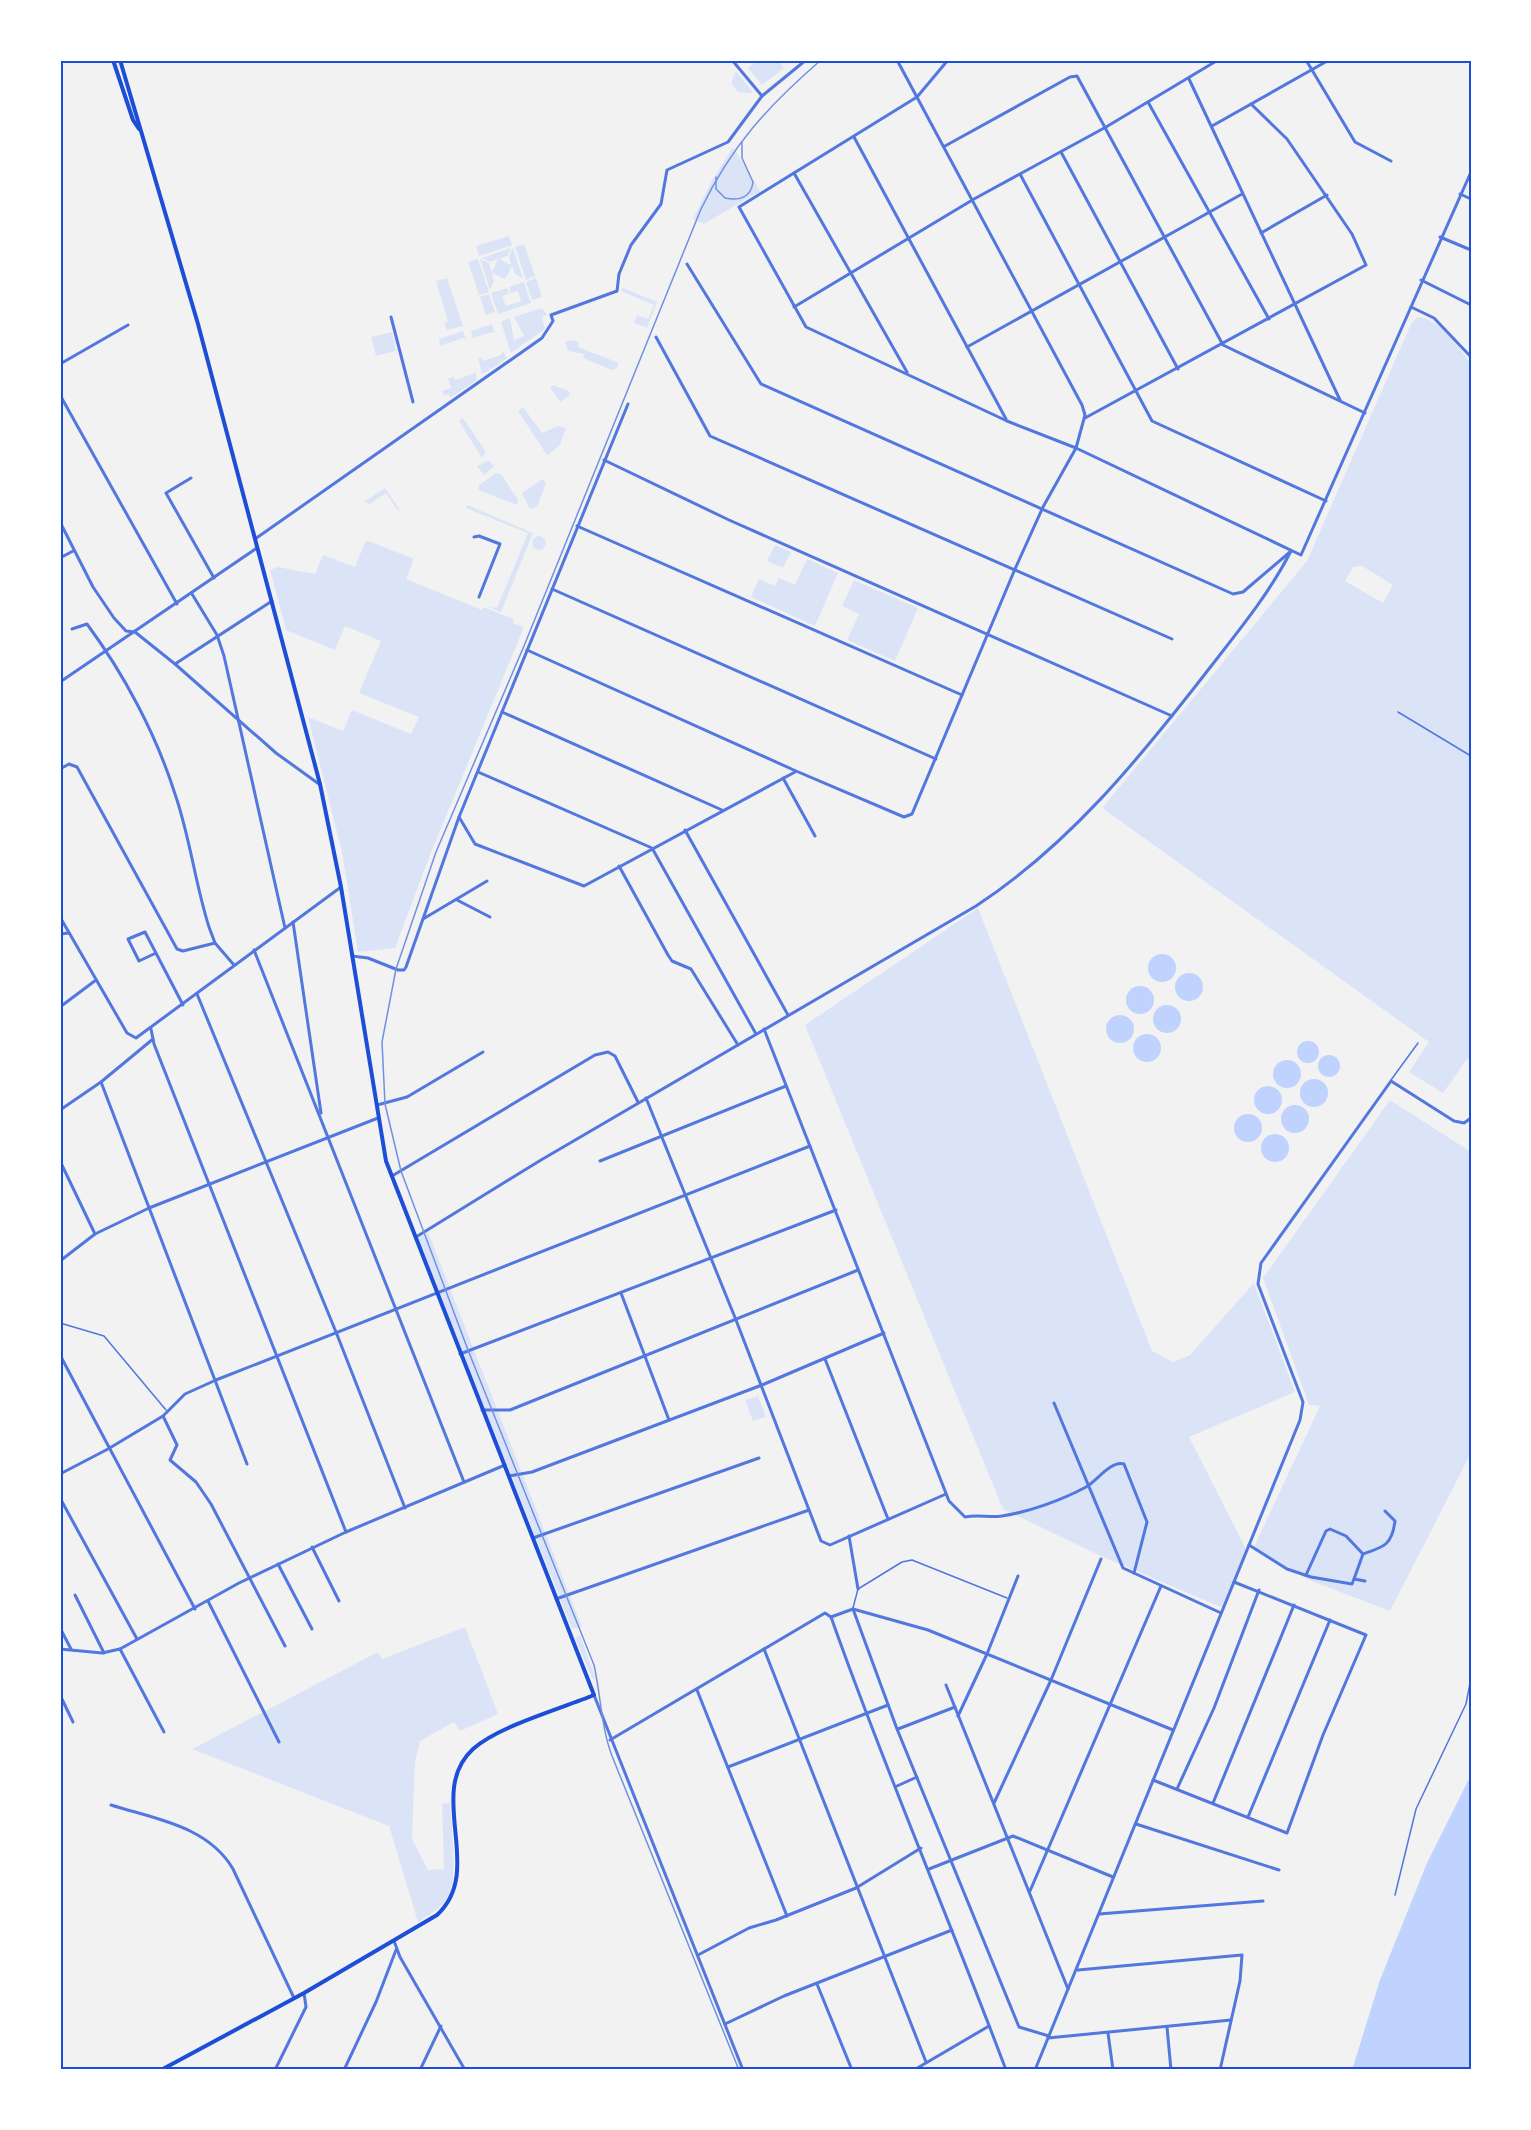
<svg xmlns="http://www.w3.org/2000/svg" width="1531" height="2130" viewBox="0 0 1531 2130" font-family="'Fira Sans Condensed',sans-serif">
	<rect width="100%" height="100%" fill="#f2f2f2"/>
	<g fill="#dbe4f7" fill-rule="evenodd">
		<polygon points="758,60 778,60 784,68 762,85 748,68"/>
		<polygon points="736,71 752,91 751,93 738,92 731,83"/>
		<polygon points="733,147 760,191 704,224 693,219 713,179"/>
		<polygon points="509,236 512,245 479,256 476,246"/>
		<polygon points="524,244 535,276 526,280 515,247"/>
		<polygon points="511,248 507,256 499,259 511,265 509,256 513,248 523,278 515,274 512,266 505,279 492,273 494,281 490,290 480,259 489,263 492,272 498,259 489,262 482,258"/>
		<polygon points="478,259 489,292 479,295 468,262"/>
		<polygon points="447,278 463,326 447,330 444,323 448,321 436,281"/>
		<polygon points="536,278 542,297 532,300 526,282"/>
		<polygon points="524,282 531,303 498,314 491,293 507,288 509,294 502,296 506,306 521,301 518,291 511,293 509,287"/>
		<polygon points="623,288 657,302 647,328 634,323 637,315 648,319 654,305 621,291"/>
		<polygon points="489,294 495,312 486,315 480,297"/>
		<polygon points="542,308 547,315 542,317 545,329 511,353 501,322 510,318 514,340 524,336 514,317"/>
		<path d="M1417,317C1435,315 1463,350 1471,365V1061L1467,1059L1443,1093L1409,1072L1429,1042L1102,808L1307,561L1411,324ZM1362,566L1393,585L1383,603L1345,581L1353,567Z"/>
		<polygon points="492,324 495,334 493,332 472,338 471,331"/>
		<polygon points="463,331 466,341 463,338 440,346 439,339"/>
		<polygon points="392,332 396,351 376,356 371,337"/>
		<polygon points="574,340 579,343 578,347 619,363 616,369 612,370 583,358 584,354 568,351 565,342"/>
		<polygon points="503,351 507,358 492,369 490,367 489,371 482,374 478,358 481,357 483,361 501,355"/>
		<polygon points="475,369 477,380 450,398 449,394 444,396 442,391 451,388 448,378 454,377 455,380 475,373"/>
		<polygon points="553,385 569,391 570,395 560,402 550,387"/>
		<polygon points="523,407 542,433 558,426 566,428 560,445 547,455 518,411"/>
		<polygon points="463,418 486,452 482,458 459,421"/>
		<polygon points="489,460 494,466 484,475 477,466"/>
		<polygon points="496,473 501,474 518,500 517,505 478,490 479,485"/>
		<polygon points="543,479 546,484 537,507 530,509 522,493"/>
		<polygon points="385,488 400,510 398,511 386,493 370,504 364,502"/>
		<polygon points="467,505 533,533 501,612 486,606 497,608 528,533 466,508"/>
		<circle cx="539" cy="543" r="7"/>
		<polygon points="366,540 414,559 406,579 482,610 483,607 514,619 513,623 524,627 430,855 395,948 358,952 342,852 308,717 343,731 352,710 411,734 419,717 359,693 381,641 345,626 335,650 286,630 270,570 278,567 315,574 323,555 355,567"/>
		<polygon points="775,545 791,552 783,568 767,561"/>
		<polygon points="807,559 838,573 815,626 751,597 759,579 775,586 779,578 795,585"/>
		<polygon points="854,580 918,608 895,661 847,640 859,614 842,606"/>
		<polygon points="978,908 1152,1351 1173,1362 1190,1355 1254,1283 1295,1392 1189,1437 1246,1549 1223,1608 1103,1557 1003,1509 805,1025"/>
		<polygon points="1390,1100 1471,1152 1471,1453 1390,1611 1309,1580 1253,1549 1320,1406 1309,1405 1263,1278"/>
		<polygon points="428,1232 582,1627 572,1629 417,1239"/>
		<polygon points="758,1396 766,1417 753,1421 745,1400"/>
		<path d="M465,1627L498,1714L460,1731L454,1722L420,1741L415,1762L412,1839L428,1870L444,1869L442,1804L450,1803C451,1826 459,1880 447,1898C440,1909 429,1915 418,1922L389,1826L192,1749L378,1652L382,1659Z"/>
		<polygon points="580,1635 596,1680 592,1678 575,1638"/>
	</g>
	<g fill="#bfd3fe">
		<circle cx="1162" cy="968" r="14"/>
		<circle cx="1189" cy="987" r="14"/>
		<circle cx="1140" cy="1000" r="14"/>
		<circle cx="1167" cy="1019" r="14"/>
		<circle cx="1120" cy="1029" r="14"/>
		<circle cx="1147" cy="1048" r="14"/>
		<circle cx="1308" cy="1052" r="11"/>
		<circle cx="1329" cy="1066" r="11"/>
		<circle cx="1287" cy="1074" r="14"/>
		<circle cx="1314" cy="1093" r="14"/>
		<circle cx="1268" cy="1100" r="14"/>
		<circle cx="1295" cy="1119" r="14"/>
		<circle cx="1248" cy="1128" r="14"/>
		<circle cx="1275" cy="1148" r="14"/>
		<polygon points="1471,1775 1471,2070 1352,2070 1380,1980 1427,1863"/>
	</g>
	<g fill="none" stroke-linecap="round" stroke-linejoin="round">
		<g stroke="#5277de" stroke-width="1.5">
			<polyline points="1398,712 1471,756"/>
			<polyline points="1391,1080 1418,1043"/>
			<polyline points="60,1323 104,1336 166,1410"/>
			<polyline points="853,1608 858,1589 902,1562 912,1560 1007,1598"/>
			<polyline points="1395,1895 1416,1809 1466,1704 1471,1678"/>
		</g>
		<g stroke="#5277de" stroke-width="3">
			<polyline points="1306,60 1355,142 1391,161"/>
			<polyline points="1189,79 1340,400"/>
			<polyline points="1148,102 1269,319"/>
			<polyline points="1212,126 1329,60"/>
			<polyline points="854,137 1006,419"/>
			<polyline points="945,146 1070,77 1077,76 1223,345 1365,413"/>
			<polyline points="1061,152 1178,369"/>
			<polyline points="794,173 907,372"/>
			<polyline points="1020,174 1152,421 1326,501"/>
			<polyline points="1460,194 1471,199"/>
			<polyline points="1261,233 1327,195"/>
			<polyline points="1440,237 1471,250"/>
			<polyline points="687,264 761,384 1233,594 1243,592 1290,552"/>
			<polyline points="1421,280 1471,305"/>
			<polyline points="794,307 974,199 1106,127 1218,60"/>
			<polyline points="1411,307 1471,172"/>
			<polyline points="391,317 413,402"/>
			<polyline points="656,337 710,436 1172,639"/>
			<polyline points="967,347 1242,194"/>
			<polyline points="60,364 128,325"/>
			<polyline points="60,395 177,604"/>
			<polyline points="1085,418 1366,265 1352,234 1287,139 1251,104"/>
			<polyline points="604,460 729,520 1172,716"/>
			<polyline points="191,478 166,493 214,578"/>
			<polyline points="60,522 93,587 114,618 126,631 135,632 175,664 276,753 319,784"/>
			<polyline points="577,526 962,695"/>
			<polyline points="474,537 479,536 500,544 479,597"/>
			<polyline points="255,539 542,338 553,321 551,315 617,291 619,274 631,245 661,204 667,170 728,142 762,96"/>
			<polyline points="60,558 73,551"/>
			<polyline points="552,589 936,759"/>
			<polyline points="192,594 217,635 224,656 285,928"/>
			<path d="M72,629L87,624C124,674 156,734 175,794C190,837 195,883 209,927L215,943L234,965"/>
			<polyline points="527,650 796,771 904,817 912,814 1015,569 1043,507 1076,448 1007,421 806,327 739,207 917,97 948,60"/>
			<polyline points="175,664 272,601"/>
			<polyline points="60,682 257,548"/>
			<polyline points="502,712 722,810"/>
			<polyline points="60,769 69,764 77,767 177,949 183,951 215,943"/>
			<polyline points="478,772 652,848 756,1034"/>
			<polyline points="783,778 815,836"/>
			<polyline points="459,817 475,844 584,886 795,772"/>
			<polyline points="685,830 788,1015"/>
			<polyline points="619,866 668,955 672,961 691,969 738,1045"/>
			<polyline points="457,900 490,917"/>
			<polyline points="60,917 127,1033 136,1038 341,887"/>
			<polyline points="423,919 487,881"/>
			<polyline points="293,922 321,1113"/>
			<polyline points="60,934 69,933"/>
			<polyline points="254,950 464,1482"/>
			<polyline points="156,953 139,961 128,939 145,932 183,1005"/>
			<polyline points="352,956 368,958 398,970 404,970 406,967 459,817 628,404"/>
			<polyline points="197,994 336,1332 405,1508"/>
			<polyline points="60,1007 96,980"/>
			<polyline points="151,1029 154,1044 346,1532 505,1465"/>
			<path d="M764,1029L949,1501L965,1517C978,1514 989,1518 1002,1516C1029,1512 1062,1500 1086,1487C1097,1481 1111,1460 1124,1464L1147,1522L1134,1573"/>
			<polyline points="153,1039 101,1082 247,1464"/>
			<polyline points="646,1098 736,1320 821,1541 830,1545 946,1494"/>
			<polyline points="377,1105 407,1097 483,1052"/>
			<polyline points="60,1110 101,1082"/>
			<polyline points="60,1161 95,1234"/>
			<polyline points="600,1161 786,1086"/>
			<polyline points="392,1176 595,1055 608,1052 615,1056 638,1102"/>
			<polyline points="60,1261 95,1234 149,1208 378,1118"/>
			<polyline points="621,1293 669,1420"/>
			<polyline points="460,1354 836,1210"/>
			<polyline points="60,1355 195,1609"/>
			<polyline points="825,1359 888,1519"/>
			<polyline points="1054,1403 1123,1568 1221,1613"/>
			<polyline points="482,1410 510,1410 858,1270"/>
			<polyline points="163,1416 177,1445 170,1460 196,1482 211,1504 285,1646"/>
			<polyline points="60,1474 108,1449 163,1416 185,1394 216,1380 810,1146"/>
			<polyline points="509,1476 532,1472 762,1385 884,1333"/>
			<polyline points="60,1498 137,1639"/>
			<polyline points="849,1536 858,1589"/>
			<polyline points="533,1538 759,1458"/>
			<polyline points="1249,1545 1287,1569 1311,1577 1352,1584 1354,1579 1365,1581"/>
			<polyline points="312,1547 339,1601"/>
			<path d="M1363,1554C1384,1547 1392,1545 1395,1521L1385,1511"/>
			<polyline points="278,1564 312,1629"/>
			<polyline points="1306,1575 1326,1531 1330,1529 1346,1536 1363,1554 1354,1579"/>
			<polyline points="75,1595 104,1653"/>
			<polyline points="556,1599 809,1510"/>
			<polyline points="208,1601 279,1742"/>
			<polyline points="853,1609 897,1729 1019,2027 1049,2036"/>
			<polyline points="853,1609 928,1630 1173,1730"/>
			<path d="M831,1617C885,1770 949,1918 1006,2070"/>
			<polyline points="60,1628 71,1649"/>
			<polyline points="60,1649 102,1653 120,1649 239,1583 346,1532"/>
			<polyline points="120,1649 164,1732"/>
			<polyline points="764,1649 926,2062"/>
			<polyline points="946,1685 1068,1989"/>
			<polyline points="697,1690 787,1916"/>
			<polyline points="60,1695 73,1722"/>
			<polyline points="958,1716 987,1654 1018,1576"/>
			<polyline points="898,1729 955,1707"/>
			<polyline points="610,1740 825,1613 831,1617 853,1609"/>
			<polyline points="728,1767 888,1705"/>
			<polyline points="1153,1780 1287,1833 1323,1735 1366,1635 1234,1582"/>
			<polyline points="897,1786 917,1777"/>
			<polyline points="1177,1789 1214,1708 1259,1590"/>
			<polyline points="994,1803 1051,1680 1101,1559"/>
			<polyline points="1213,1803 1294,1605"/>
			<path d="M111,1805C155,1819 208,1826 233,1869L294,1998"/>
			<polyline points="1248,1817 1330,1620"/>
			<polyline points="1136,1824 1279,1870"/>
			<polyline points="929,1869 1013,1836 1113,1877"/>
			<polyline points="1030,1891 1161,1586"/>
			<polyline points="1099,1914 1263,1901"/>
			<polyline points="394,1941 400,1957 465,2070"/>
			<polyline points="698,1955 749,1928 776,1920 856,1888 921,1848"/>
			<polyline points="1078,1970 1242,1955 1240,1981 1220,2070"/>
			<polyline points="817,1984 852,2070"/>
			<polyline points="725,2024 784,1996 952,1930"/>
			<polyline points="1167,2027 1171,2070"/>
			<polyline points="1108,2033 1113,2070"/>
			<polyline points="1048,2038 1231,2020"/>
			<polyline points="275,2070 306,2007 304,1993"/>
			<polyline points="344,2070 376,2002 396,1950"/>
			<polyline points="420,2070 441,2026"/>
			<polyline points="914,2070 989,2026"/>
		</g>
		<g stroke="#5277de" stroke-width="3">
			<polyline points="732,60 762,96 806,60"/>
			<polyline points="897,60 1082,405 1085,415 1076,448 1301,555 1411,307 1434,318 1471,357"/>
			<path d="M416,1237L541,1160L976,906C1069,845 1138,760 1205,674C1236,634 1268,596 1291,551"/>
			<polyline points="594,1695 743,2070"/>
			<polyline points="1035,2070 1300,1420 1303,1402 1258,1284 1261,1263 1391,1081 1454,1121 1464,1123 1471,1118"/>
		</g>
		<g stroke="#1d4ed8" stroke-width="4">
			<polyline points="113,60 133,120 139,129"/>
			<path d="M120,60L198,324L320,784L341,887L386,1161L594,1695C560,1709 499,1726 473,1749C425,1793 486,1870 437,1915L304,1993L161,2070"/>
		</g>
		<g stroke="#7290e2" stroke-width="1.5">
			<path d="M716,177V189L725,198C739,201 751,198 753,182L742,158V142"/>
			<path d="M739,2070L612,1756C601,1727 601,1696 594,1665L468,1350L401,1171L385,1104L382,1042L396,969L436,852L524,646L701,209C732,145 768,106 821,60"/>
		</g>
	</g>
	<rect width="1531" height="2130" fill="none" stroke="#ffffff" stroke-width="123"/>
	<rect x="62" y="62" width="1408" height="2006" fill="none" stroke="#1d4ed8" stroke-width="2"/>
</svg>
